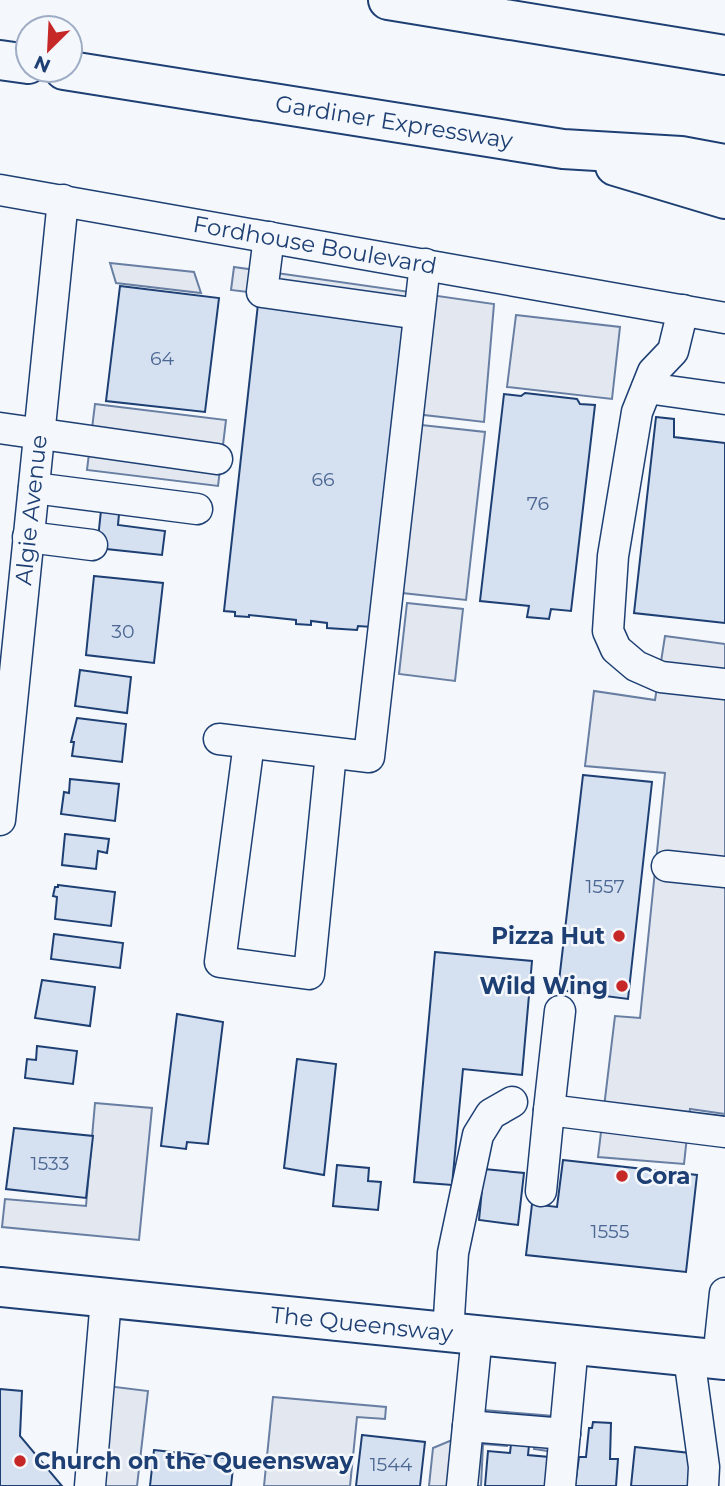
<svg xmlns="http://www.w3.org/2000/svg" width="725" height="1486" viewBox="0 0 725 1486" font-family="Montserrat,sans-serif">
	<rect width="100%" height="100%" fill="#f4f7fb"/>
	<g fill="#e3e8f0" stroke="#687fa3" stroke-width="2">
		<polygon points="110,263 194,272 201,293 116,283"/>
		<polygon points="234,267 494,304 484,422 407,413 417,312 231,290"/>
		<polygon points="516,315 620,327 612,399 507,387"/>
		<polygon points="95,404 226,420 218,486 87,470"/>
		<polygon points="403,423 485,432 466,600 384,591"/>
		<polygon points="407,603 463,609 455,681 399,674"/>
		<polygon points="665,636 725,644 725,1114 690,1109 684,1164 598,1157 615,1016 640,1018 665,773 585,766 594,691 655,700"/>
		<polygon points="95,1103 152,1108 139,1240 2,1227 5,1199 86,1206"/>
		<polygon points="91,1384 148,1391 137,1486 79,1486"/>
		<polygon points="273,1397 386,1407 385,1419 357,1417 350,1486 264,1486"/>
		<polygon points="460,1408 553,1416 548,1451 534,1449 535,1442 508,1438 507,1446 483,1444 481,1486 429,1486 433,1448 457,1438"/>
	</g>
	<g fill="#d5e0f0" stroke="#1d3f73" stroke-width="2">
		<polygon points="120,286 219,298 205,412 106,401"/>
		<polygon points="258,304 406,323 372,627 358,626 357,630 327,628 327,623 311,621 311,625 296,624 296,620 249,615 249,617 235,616 235,612 224,611"/>
		<polygon points="525,393 577,399 580,404 595,405 571,611 551,609 549,619 527,617 529,606 480,601 504,394 521,396"/>
		<polygon points="656,417 674,419 674,437 725,443 725,623 634,613"/>
		<polygon points="102,501 120,503 118,525 165,531 162,555 97,548"/>
		<polygon points="94,576 163,583 154,663 86,655"/>
		<polygon points="80,670 131,677 127,713 75,706"/>
		<polygon points="77,718 126,724 122,762 72,756 74,742 71,742"/>
		<polygon points="583,775 652,782 628,999 558,990"/>
		<polygon points="70,779 119,784 115,821 61,814 64,792 69,793"/>
		<polygon points="65,834 109,839 107,853 98,851 96,869 62,865"/>
		<polygon points="58,885 115,892 111,926 55,919 57,897 53,896 55,887 58,887"/>
		<polygon points="54,934 123,943 120,968 51,959"/>
		<polygon points="435,952 532,961 522,1075 463,1069 452,1185 414,1182"/>
		<polygon points="42,980 95,987 90,1026 35,1018"/>
		<polygon points="177,1014 223,1022 208,1144 187,1142 186,1149 161,1146"/>
		<polygon points="37,1046 77,1051 73,1084 25,1078 27,1059 36,1060"/>
		<polygon points="297,1059 336,1064 324,1175 284,1168"/>
		<polygon points="14,1128 93,1136 86,1198 6,1189"/>
		<polygon points="563,1160 697,1175 686,1272 526,1255 532,1204 557,1207"/>
		<polygon points="337,1165 369,1168 368,1181 381,1182 378,1210 333,1206"/>
		<polygon points="484,1169 524,1173 518,1225 479,1220"/>
		<polygon points="0,1389 22,1391 20,1436 62,1486 0,1486"/>
		<polygon points="593,1422 611,1423 610,1459 618,1459 616,1486 575,1486 579,1457 586,1457 589,1428 592,1428"/>
		<polygon points="362,1435 425,1442 420,1486 356,1486"/>
		<polygon points="511,1444 529,1445 528,1455 549,1457 546,1486 485,1486 488,1451 510,1453"/>
		<polygon points="635,1447 690,1453 689,1486 631,1486"/>
		<polygon points="154,1450 234,1459 231,1486 150,1486"/>
	</g>
	<g fill="none" stroke-linecap="round" stroke-linejoin="round">
		<g stroke="#1d3f73" stroke-width="33">
			<g id="minor">
				<polyline points="0,190 725,318"/>
				<polyline points="269,237 262,292 419,314"/>
				<polyline points="683,310 673,351 653,372 637,412 613,556 608,631 616,649 636,666 661,677 725,684"/>
				<polyline points="647,388 725,399"/>
				<polyline points="0,428 217,459"/>
				<polyline points="34,488 197,509"/>
				<polyline points="28,537 92,545"/>
				<polyline points="219,739 369,757 425,264"/>
				<polyline points="249,743 220,962 309,974 331,753"/>
				<polyline points="0,820 63,200"/>
				<polyline points="667,866 725,872"/>
				<polyline points="549,1110 560,1011"/>
				<polyline points="541,1191 549,1110 725,1132"/>
				<polyline points="448,1333 453,1253 478,1135 491,1114 512,1102"/>
				<polyline points="689,1357 704,1467 703,1486"/>
				<polyline points="718,1359 725,1293"/>
				<polyline points="468,1426 477,1335"/>
				<polyline points="90,1486 106,1299"/>
				<polyline points="462,1486 468,1426 565,1434"/>
				<polyline points="560,1486 573,1345"/>
			</g>
		</g>
		<g stroke="#1d3f73" stroke-width="42">
			<polyline id="major" points="0,1287 725,1360"/>
		</g>
		<g stroke="#1d3f73" stroke-width="42">
			<g id="highway">
				<polyline points="388,0 725,55"/>
				<polyline points="0,60 28,64"/>
				<polyline points="64,70 563,149 681,156 725,164"/>
				<polyline points="615,166 725,199"/>
			</g>
		</g>
		<use href="#minor" stroke="#f4f7fb" stroke-width="30"/>
		<use href="#major" stroke="#f4f7fb" stroke-width="38"/>
		<use href="#highway" stroke="#f4f7fb" stroke-width="38"/>
	</g>
	<g fill="#c62828" stroke="#f4f7fb" stroke-width="2.5">
		<circle cx="619" cy="936" r="7"/>
		<circle cx="622" cy="986" r="7"/>
		<circle cx="622" cy="1176" r="7"/>
		<circle cx="20" cy="1461" r="7"/>
	</g>
	<g text-anchor="middle" dominant-baseline="central" stroke-width="5" stroke-linejoin="round" paint-order="stroke">
		<g font-size="19" fill="#4b6792">
			<text x="162" y="358">64</text>
			<text x="323" y="479">66</text>
			<text x="538" y="503">76</text>
			<text x="123" y="631">30</text>
			<text x="605" y="886">1557</text>
			<text x="50" y="1163">1533</text>
			<text x="610" y="1231">1555</text>
			<text x="391" y="1464">1544</text>
		</g>
		<g font-size="23" fill="#1d3f73" stroke="#f4f7fb">
			<text transform="translate(394 122) rotate(9)">Gardiner Expressway</text>
			<text transform="translate(315 245) rotate(10)">Fordhouse Boulevard</text>
			<text transform="translate(31 510) rotate(-84)">Algie Avenue</text>
			<text transform="translate(362 1324) rotate(6)">The Queensway</text>
		</g>
		<g font-size="23" font-weight="bold" fill="#1d3f73" stroke="#f4f7fb" text-anchor="end">
			<text x="605" y="936">Pizza Hut</text>
			<text x="608" y="986">Wild Wing</text>
			<text x="636" y="1176" text-anchor="start">Cora</text>
			<text x="34" y="1461" text-anchor="start">Church on the Queensway</text>
		</g>
	</g>
	<g transform="translate(49 49) rotate(204)"><circle r="33" fill="#f4f7fb" stroke="#9eadc5" stroke-width="2"/>
	<path d="M0-5L12 26L0 18L-12 26Z" fill="#c62828"/>
	<text y="-10" font-size="19" font-weight="bold" text-anchor="middle" fill="#1d3f73">N</text>
	</g>
</svg>
